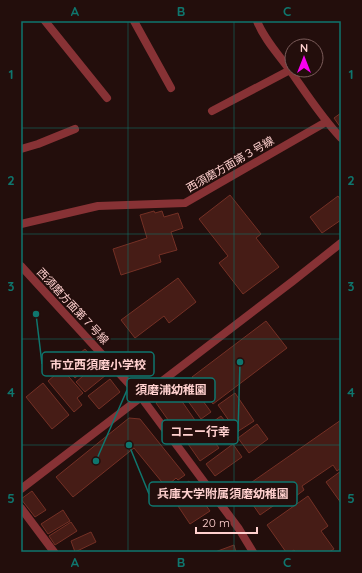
<svg xmlns="http://www.w3.org/2000/svg" width="362" height="573" viewBox="0 0 362 573" font-family="Quicksand,'Noto Sans JP',sans-serif">
	<rect width="100%" height="100%" fill="#230e0c"/>
	<g fill="#461c16" stroke="#743025">
		<polygon points="341,113 341,128 334,118"/>
		<polygon points="230,195 261,234 256,238 279,267 243,294 219,263 228,256 199,219"/>
		<polygon points="338,196 341,200 341,220 322,233 310,217"/>
		<polygon points="154,211 155,213 162,211 164,217 178,213 183,228 171,232 177,250 159,255 161,262 121,275 113,249 147,238 140,215"/>
		<polygon points="178,278 196,302 169,323 164,316 135,338 121,320"/>
		<polygon points="266,321 287,348 213,404 192,377"/>
		<polygon points="85,349 95,361 75,378 65,365"/>
		<polygon points="97,364 106,375 85,392 76,382"/>
		<polygon points="62,369 83,393 77,398 82,405 74,412 48,381"/>
		<polygon points="110,379 120,392 99,409 88,396"/>
		<polygon points="43,383 69,415 52,429 26,397"/>
		<polygon points="192,386 211,412 201,419 182,393"/>
		<polygon points="174,390 199,426 181,438 156,403"/>
		<polygon points="235,393 254,421 237,432 218,405"/>
		<polygon points="221,416 228,425 211,437 219,448 200,461 186,441"/>
		<polygon points="129,418 140,419 185,475 178,480 176,478 166,487 134,448 73,497 56,477"/>
		<polygon points="341,420 341,468 337,471 333,465 302,486 304,490 292,499 289,495 260,515 242,489"/>
		<polygon points="257,424 268,439 249,453 238,438"/>
		<polygon points="233,444 242,457 215,476 206,464"/>
		<polygon points="341,471 341,503 326,482"/>
		<polygon points="189,481 210,511 190,524 170,494"/>
		<polygon points="32,491 46,510 35,517 21,499"/>
		<polygon points="308,496 328,526 321,531 334,549 329,552 296,552 294,550 291,552 286,552 267,525"/>
		<polygon points="63,510 70,521 48,534 41,524"/>
		<polygon points="71,522 77,531 55,545 49,536"/>
		<polygon points="91,532 96,542 75,552 71,541"/>
		<polygon points="234,545 236,552 215,552"/>
	</g>
	<g fill="none" stroke-linecap="round" stroke-linejoin="round">
		<g stroke="#873235" stroke-width="8">
			<polyline points="45,21 107,98"/>
			<polyline points="134,21 171,88"/>
			<path d="M257,21C264,39 278,54 289,69C306,93 321,117 341,138"/>
			<polyline points="212,111 290,70"/>
			<polyline points="21,149 38,144 75,129"/>
			<polyline points="21,224 98,206 185,203 326,122"/>
			<polyline points="21,266 141,397 239,529 253,552"/>
			<polyline points="21,489 293,281 341,243"/>
			<polyline points="21,508 54,552"/>
		</g>
	</g>
	<path fill="none" stroke="#0f766e" stroke-width="1" stroke-opacity="0.55" d="M128,21V552M234,21V552M21,128H341M21,234H341M21,339H341M21,445H341"/>
	<g text-anchor="middle" dominant-baseline="central" stroke-width="3.5" stroke-linejoin="round" paint-order="stroke">
		<g font-size="11" fill="#ffd0ce" stroke="#230e0c">
			<text transform="translate(230 164) rotate(-30)">西須磨方面第３号線</text>
			<text transform="translate(73 306) rotate(47)">西須磨方面第７号線</text>
		</g>
	</g>
	<path fill="none" stroke="#0f766e" stroke-width="1.5" d="M36 314L42 364M96 461L127 390M240 362L238 432M129 445L149 494"/>
	<g fill="#0f766e" stroke="#230e0c" stroke-width="1.5">
		<circle cx="36" cy="314" r="4"/>
		<circle cx="96" cy="461" r="4"/>
		<circle cx="240" cy="362" r="4"/>
		<circle cx="129" cy="445" r="4"/>
	</g>
	<g fill="#230e0c" stroke="#0f766e" stroke-width="1.5">
		<rect x="42" y="352" width="112" height="24" rx="4"/>
		<rect x="127" y="378" width="88" height="24" rx="4"/>
		<rect x="162" y="420" width="76" height="24" rx="4"/>
		<rect x="149" y="482" width="148" height="24" rx="4"/>
	</g>
	<g font-size="12" text-anchor="middle" font-weight="bold" fill="#ffd0ce">
		<text x="98" y="369">市立西須磨小学校</text>
		<text x="171" y="394">須磨浦幼稚園</text>
		<text x="200" y="436">コニー行幸</text>
		<text x="223" y="498">兵庫大学附属須磨幼稚園</text>
	</g>
	<rect width="362" height="573" fill="none" stroke="#230e0c" stroke-width="44"/>
	<g transform="translate(304 58)"><circle r="19" fill="#230e0c" stroke="#7b5c5a"/>
	<path d="M0-3L7 15L0 10L-7 15Z" fill="#f900f2"/>
	<text y="-6" font-size="11" font-weight="bold" text-anchor="middle" fill="#ffd0ce">N</text>
	</g>
	<path d="M196 527v6h61v-6" fill="none" stroke="#ffd0ce" stroke-width="2"/>
	<text x="202" y="527" font-size="12" fill="#ffd0ce" stroke="#230e0c" stroke-width="3" paint-order="stroke">20 m</text>
	<rect x="22" y="22" width="318" height="529" fill="none" stroke="#0f766e" stroke-width="1.5"/>
	<g font-size="13" text-anchor="middle" font-weight="bold" fill="#0f766e">
		<text x="75" y="16">A</text>
		<text x="181" y="16">B</text>
		<text x="287" y="16">C</text>
		<text x="11" y="79">1</text>
		<text x="351" y="79">1</text>
		<text x="11" y="185">2</text>
		<text x="351" y="185">2</text>
		<text x="11" y="291">3</text>
		<text x="351" y="291">3</text>
		<text x="11" y="397">4</text>
		<text x="351" y="397">4</text>
		<text x="11" y="503">5</text>
		<text x="351" y="503">5</text>
		<text x="75" y="567">A</text>
		<text x="181" y="567">B</text>
		<text x="287" y="567">C</text>
	</g>
</svg>
